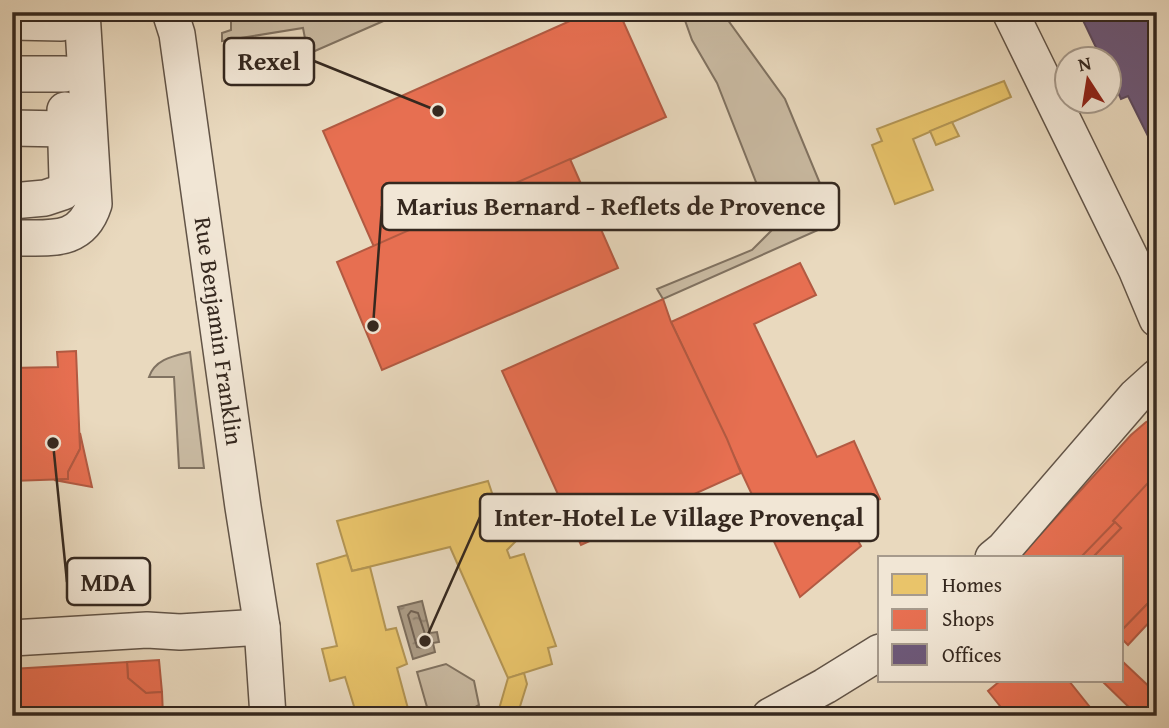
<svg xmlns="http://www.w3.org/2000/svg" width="1169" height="728" viewBox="0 0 1169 728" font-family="'Gentium Book Plus',serif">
	<defs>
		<pattern id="water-ripples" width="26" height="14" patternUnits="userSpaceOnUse" patternTransform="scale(1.75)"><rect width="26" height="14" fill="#ac9d88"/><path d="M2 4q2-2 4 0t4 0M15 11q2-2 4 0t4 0" fill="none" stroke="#8d806f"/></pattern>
	</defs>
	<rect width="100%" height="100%" fill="#e9d9be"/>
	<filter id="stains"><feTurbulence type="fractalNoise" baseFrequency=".00286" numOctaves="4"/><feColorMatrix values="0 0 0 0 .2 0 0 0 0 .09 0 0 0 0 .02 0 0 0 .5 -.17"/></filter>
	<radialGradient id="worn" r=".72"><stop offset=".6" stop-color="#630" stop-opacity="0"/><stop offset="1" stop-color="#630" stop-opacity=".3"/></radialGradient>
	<g fill="#cabba3" stroke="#807261" stroke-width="2">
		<polygon points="231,12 404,12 308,54 303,28 222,41 222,33 231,30"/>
		<polygon points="682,12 722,12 785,99 836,222 663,299 657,289 752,250 774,228 717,83 692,40"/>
		<path d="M190,352L204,468H179L174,377H149C155,359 174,356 190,352Z"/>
		<path d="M446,664L474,681L479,705C469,710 454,719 444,714C437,710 435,708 427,707L417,672Z"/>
	</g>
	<polygon fill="url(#water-ripples)" stroke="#7c6e5e" stroke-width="2" points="422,601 430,633 437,632 439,642 433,643 435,652 413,659 398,607"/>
	<g fill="#e9c46a" stroke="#b39554" stroke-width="2">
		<polygon points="1004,81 1011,97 913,139 933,190 895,204 872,145 882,141 877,129"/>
		<polygon points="952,122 959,136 936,145 930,131"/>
		<polygon points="488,481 499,514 506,512 517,540 507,550 510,558 524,554 556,646 548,648 552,664 508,678 450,547 352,571 337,521"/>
		<polygon points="347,555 352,571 370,567 386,630 396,628 407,664 397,668 410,716 357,716 345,677 330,681 322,649 337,646 317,564"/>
		<polygon points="524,673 527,684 517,716 497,716 508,678"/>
	</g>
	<g fill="#e76f51" stroke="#b25a42" stroke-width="2">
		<polygon points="590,12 619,12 666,117 374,247 323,131"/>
		<polygon points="570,159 618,268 382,370 337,262"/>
		<polygon points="800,263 816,295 754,324 817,457 854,441 880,499 844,516 861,546 800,597 671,322"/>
		<polygon points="663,299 671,322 727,439 741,473 581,545 502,371"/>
		<polygon points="76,351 80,449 68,472 68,479 12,481 12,368 58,367 57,352"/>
		<polygon points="1157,417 1157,594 1122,630 1122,558 1019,558 1131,435 1146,422"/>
		<polygon points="80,433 92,487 54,480 68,479 68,472 80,449"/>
		<polygon points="1157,473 1157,594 1122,630 1122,558 1092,558 1121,528 1113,521"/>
		<polygon points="1115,522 1121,528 1092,558 1080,558"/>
		<polygon points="1157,594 1157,618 1155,616 1128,645 1122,639 1122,630"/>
		<polygon points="159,660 162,692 146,693 128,678 127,662"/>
		<polygon points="1122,661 1157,694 1157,716 1138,716 1102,681 1122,681"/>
		<polygon points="127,662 128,678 146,693 162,692 163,716 12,716 12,669"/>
		<polygon points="1000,681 1069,681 1097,716 1008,716 988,691"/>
	</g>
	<polygon fill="#6d597a" stroke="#5c4a5f" stroke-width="2" points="1079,12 1157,12 1157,143 1151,142 1128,96 1121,99 1110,75 1110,60 1102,60"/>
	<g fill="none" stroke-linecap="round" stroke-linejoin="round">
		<polygon stroke="#706254" stroke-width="2" points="411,611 418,613 427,640 424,648 417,647 408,615"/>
		<g stroke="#625447" stroke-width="38">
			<g id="minor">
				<polyline points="170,12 177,34 243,507 262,627 268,716"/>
				<polyline points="1010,12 1136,269 1157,319"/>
				<polyline points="12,22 61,23"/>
				<polyline points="12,74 64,74"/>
				<polyline points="12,128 66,129"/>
				<polyline points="12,201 45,198 63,192 67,180 65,110"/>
				<path d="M12,238C48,237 81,245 94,204L82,12"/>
				<polyline points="993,558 1004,549 1136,396 1157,377"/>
				<polyline points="12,638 147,630 180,632 262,627"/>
				<polyline points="770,716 825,686 880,652"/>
			</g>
		</g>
		<use href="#minor" stroke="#f1e6d5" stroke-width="35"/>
	</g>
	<g text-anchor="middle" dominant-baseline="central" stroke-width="7" stroke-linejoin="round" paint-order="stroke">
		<g font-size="24" fill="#35281f" stroke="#f1e6d5">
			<text transform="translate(219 331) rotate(82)">Rue Benjamin Franklin</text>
		</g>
	</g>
	<path fill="none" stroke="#35281f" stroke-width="2.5" d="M438 111L314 61M373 326L382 206M425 641L480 517M53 443L67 582"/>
	<g fill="#35281f" stroke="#f1e6d5" stroke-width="2.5">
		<circle cx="438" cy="111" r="7"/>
		<circle cx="373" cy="326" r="7"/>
		<circle cx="425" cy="641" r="7"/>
		<circle cx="53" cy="443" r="7"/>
	</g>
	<g fill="#f1e6d5" stroke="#35281f" stroke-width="2.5">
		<rect x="224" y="38" width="90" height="47" rx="7"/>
		<rect x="382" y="183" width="457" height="47" rx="7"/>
		<rect x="480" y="494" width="398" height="47" rx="7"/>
		<rect x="67" y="558" width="83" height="47" rx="7"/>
	</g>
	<g font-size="26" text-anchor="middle" font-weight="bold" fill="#35281f">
		<text x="269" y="70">Rexel</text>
		<text x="611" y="215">Marius Bernard - Reflets de Provence</text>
		<text x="679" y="526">Inter-Hotel Le Village Provençal</text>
		<text x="108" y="591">MDA</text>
	</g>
	<rect width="1169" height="728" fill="none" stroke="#e9d9be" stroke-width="42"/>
	<rect x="14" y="14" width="1141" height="700" fill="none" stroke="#35281f" stroke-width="3.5"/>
	<rect x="21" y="21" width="1127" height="686" fill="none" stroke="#35281f" stroke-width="2"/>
	<rect x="878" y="556" width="245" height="126" fill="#f1e6d5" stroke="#a69a8c" stroke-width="2"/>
	<rect x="892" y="574" width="35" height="21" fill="#e9c46a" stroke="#a69a8c" stroke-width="2"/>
	<text x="942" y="592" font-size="21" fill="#35281f">Homes</text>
	<rect x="892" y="609" width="35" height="21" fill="#e76f51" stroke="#a69a8c" stroke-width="2"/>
	<text x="942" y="626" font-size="21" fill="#35281f">Shops</text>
	<rect x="892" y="644" width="35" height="21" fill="#6d597a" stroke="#a69a8c" stroke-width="2"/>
	<text x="942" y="662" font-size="21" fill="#35281f">Offices</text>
	<g transform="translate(1088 80) rotate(348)"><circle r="33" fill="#f1e6d5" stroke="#a69a8c" stroke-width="2"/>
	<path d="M0-5L12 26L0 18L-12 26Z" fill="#8f2418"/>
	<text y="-10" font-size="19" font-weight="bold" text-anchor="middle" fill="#35281f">N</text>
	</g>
	<rect width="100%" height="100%" filter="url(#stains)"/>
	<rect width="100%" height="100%" fill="url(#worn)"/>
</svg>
